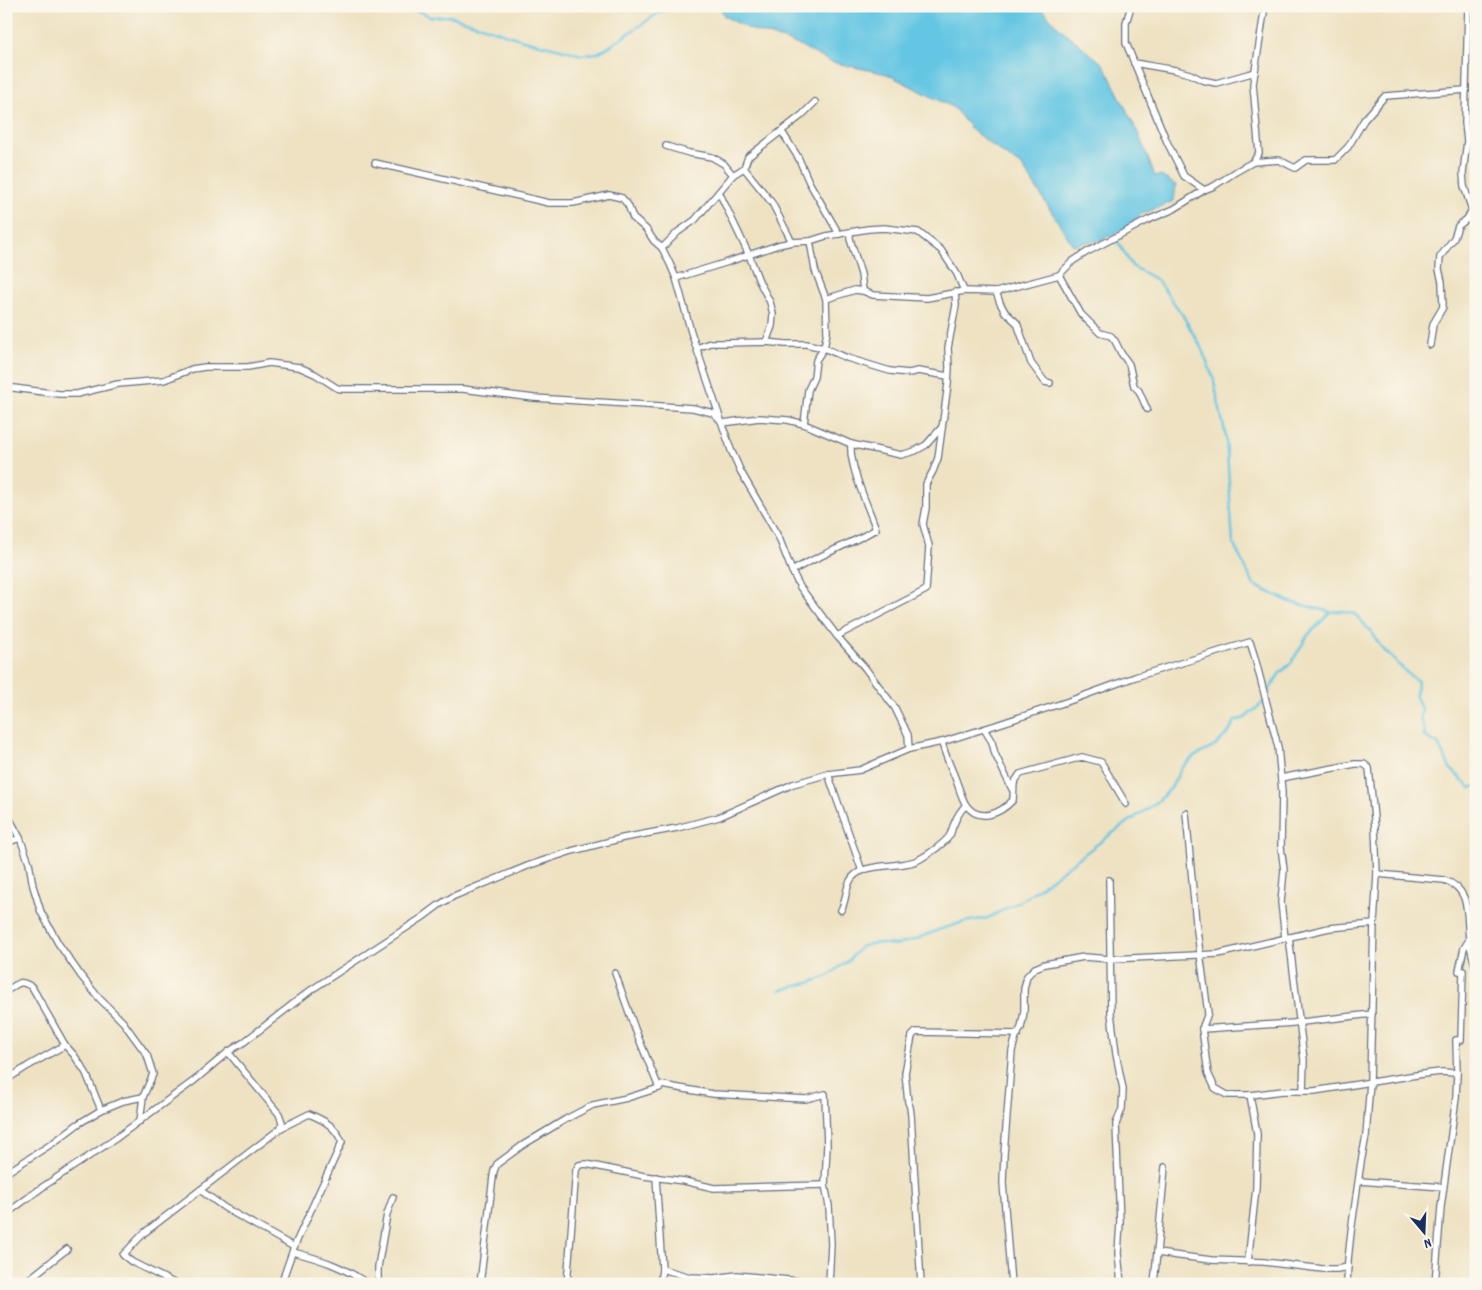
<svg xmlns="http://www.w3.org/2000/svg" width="1482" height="1290" viewBox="0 0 1482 1290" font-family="Dekko,sans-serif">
	<rect width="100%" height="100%" fill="#fbf7ec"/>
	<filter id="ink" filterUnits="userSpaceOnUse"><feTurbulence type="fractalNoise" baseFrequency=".02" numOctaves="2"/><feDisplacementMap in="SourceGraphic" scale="10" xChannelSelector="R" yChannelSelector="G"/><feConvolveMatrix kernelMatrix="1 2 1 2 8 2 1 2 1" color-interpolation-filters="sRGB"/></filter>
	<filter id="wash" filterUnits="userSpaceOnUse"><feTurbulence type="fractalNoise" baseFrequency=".0096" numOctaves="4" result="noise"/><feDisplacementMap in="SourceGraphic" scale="20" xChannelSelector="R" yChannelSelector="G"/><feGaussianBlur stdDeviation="1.12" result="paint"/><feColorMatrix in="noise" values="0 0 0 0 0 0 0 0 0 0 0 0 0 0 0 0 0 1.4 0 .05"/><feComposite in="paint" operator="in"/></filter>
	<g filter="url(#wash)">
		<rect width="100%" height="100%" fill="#eee2c2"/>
		<polygon fill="#65c6e3" stroke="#407aa0" points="720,6 1040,6 1055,24 1104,65 1139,135 1155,176 1161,176 1176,185 1174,201 1142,214 1126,228 1101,240 1073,245 1022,166 998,150 972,130 954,108 887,74 831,62 796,44 749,29 724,16"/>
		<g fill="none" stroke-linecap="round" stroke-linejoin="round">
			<g stroke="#65c6e3" stroke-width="2.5">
				<polyline points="359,6 366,8 366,6"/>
				<polyline points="398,6 421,12 430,17 451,16 523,40 569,51 581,55 597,53 607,48 660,12 679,6"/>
				<polyline points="1115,237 1132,266 1157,280 1182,314 1200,345 1213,377 1226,437 1233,543 1254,585 1290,602 1331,612 1343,611 1355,614 1373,634 1381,647 1409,675 1418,681 1415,694 1422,711 1420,718 1425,732 1424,736 1438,744 1450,768 1470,788 1476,786"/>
				<polyline points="780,990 812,982 828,976 849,960 860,947 875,943 896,945 914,940 938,930 964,922 988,918 1024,899 1111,834 1157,802 1171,788 1182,767 1195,756 1215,746 1229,732 1235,721 1245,718 1266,700 1270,689 1279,674 1291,663 1308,635 1330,613"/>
			</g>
		</g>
	</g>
	<g filter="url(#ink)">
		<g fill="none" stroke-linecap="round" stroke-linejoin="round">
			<g stroke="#656e81" stroke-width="8">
				<g id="street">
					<polyline points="1131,6 1126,23 1126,43 1167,142 1184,176 1204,190"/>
					<polyline points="1134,63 1175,70 1190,74 1202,80 1216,83 1255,72"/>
					<polyline points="782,132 798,157 809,182 839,234"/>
					<polyline points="666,146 689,153 712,157 724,164 733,175"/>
					<polyline points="1253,162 1279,160 1295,168 1306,160 1335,160 1348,147 1364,120 1385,96 1466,90"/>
					<polyline points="375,163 549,203 573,203 609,195 622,198 628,205 633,218 646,229 654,241 662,248 670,264 676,278 691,332 731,450 741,472 779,538 792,571 800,587 837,636 865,668 895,708 908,735 909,749"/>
					<polyline points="744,168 772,203 792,242"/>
					<polyline points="719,192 749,255 759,281 770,302 773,314 772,326 766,342"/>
					<polyline points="850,233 850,239 861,274 863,291"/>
					<polyline points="662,248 678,232 695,220 733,175 744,168 748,157 802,115 815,102"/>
					<polyline points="1059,275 1081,314 1100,333 1111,336 1115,341 1121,353 1129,364 1134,386 1139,391 1147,409"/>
					<polyline points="676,278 728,262 778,245 792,242 810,241 826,236 868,229 884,228 918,232 941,250 957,274 964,291"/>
					<polyline points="996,292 1000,303 1005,312 1017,323 1031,363 1045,382 1050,383"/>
					<polyline points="826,299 855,290 863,291 873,295 927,298 964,291 996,292 1059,275 1073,261 1087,252 1148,220 1174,209 1204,190 1214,186 1237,171 1253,162 1259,153 1253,84 1265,6"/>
					<polyline points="1430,345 1433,324 1443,307 1442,282 1439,269 1440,257 1454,238 1458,226 1467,219 1472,210 1464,186 1463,173 1467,141 1465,123 1468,6"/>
					<polyline points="697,348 710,343 725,343 766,342 786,344 806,344 824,348 847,358 890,371 909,373 918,371 948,376"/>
					<polyline points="6,387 59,394 77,394 118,384 164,380 192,369 205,367 248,367 269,363 299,367 315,374 337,388 342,389 463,389 534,398 693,408 713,413 723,423 759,418 788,420 804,424 851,444 901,455 915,451 926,445 942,427"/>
					<polyline points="804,424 808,390 814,377 816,360 824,348 827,332 826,299 815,270 810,241"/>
					<path d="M792,571C819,555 849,545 876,529C868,506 849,467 851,444"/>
					<polyline points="837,636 926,590 929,546 923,524 926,508 926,484 933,471 938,458 948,384 949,367 948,348 956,305 955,292"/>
					<polyline points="984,729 992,742 995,754 1012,789"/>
					<path d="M942,742C944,753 950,765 954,775C958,784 961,797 966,805C979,823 1000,814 1013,800L1014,783L1020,774L1082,757L1101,762L1126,804"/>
					<polyline points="828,774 862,871"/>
					<polyline points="1281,778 1355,764 1364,764 1369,768 1375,828 1377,874 1374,924 1370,1082 1366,1136 1361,1162 1351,1232 1348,1260 1347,1284"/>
					<polyline points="6,812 20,838 29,863 33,886 41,912 58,943 81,976 99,998 123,1022 128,1029 147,1055 153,1074 143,1097 140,1121"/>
					<polyline points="1186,813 1196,923 1208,1013 1202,1029 1208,1073 1215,1088 1227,1095 1250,1095 1283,1091 1314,1091 1423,1074 1441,1072 1457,1073"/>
					<polyline points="6,843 20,838"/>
					<path d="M1377,874L1444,880C1472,889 1466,915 1469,939C1470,949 1474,959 1476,970"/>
					<polyline points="1109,880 1111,1013 1116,1054 1123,1089 1122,1109 1116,1124 1120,1223 1118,1253 1121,1284"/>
					<path d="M841,910C846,902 845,891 850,881C861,860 901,870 920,859C929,854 945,843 950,835C952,831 952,827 954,824C957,816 960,811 966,805"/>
					<polyline points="1289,937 1304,1060 1303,1091"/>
					<polyline points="615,973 635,1029 659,1088"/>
					<path d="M6,991C18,985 18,978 32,987L65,1045L74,1055L86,1073L101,1110"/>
					<polyline points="1202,1029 1293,1023 1372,1014"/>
					<polyline points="6,1080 28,1066 65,1045"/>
					<polyline points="6,1173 53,1143 78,1124 101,1110 123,1101 143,1097"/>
					<polyline points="656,1177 662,1269 690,1277 714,1278 737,1275 798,1281 805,1284"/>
					<polyline points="1359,1181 1443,1187"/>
					<polyline points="200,1190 225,1208 294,1247"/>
					<polyline points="6,1202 11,1210"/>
					<polyline points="6,1214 44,1186 115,1139 195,1080 228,1052 244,1042 311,990 423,917 439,905 454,896 530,865 572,851 623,838 677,828 719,817 793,784 828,774 860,770 909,749 942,742 996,725 1072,700 1135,677 1250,642 1255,658 1278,747 1282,792 1281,847 1284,870 1281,902 1285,938"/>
					<path d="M293,1252C323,1260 342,1266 368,1284"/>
					<polyline points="1157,1253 1211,1260 1264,1262 1323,1269 1337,1269 1348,1267"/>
					<polyline points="1248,1262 1256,1188 1257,1134 1250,1095"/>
					<polyline points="23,1284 67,1249"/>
					<polyline points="176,1284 132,1262 123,1255 144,1233 281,1128 282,1122 279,1114 228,1052"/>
					<path d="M281,1284L294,1247L342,1142C335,1126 324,1120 309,1114L281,1128"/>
					<polyline points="378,1284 378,1267 387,1214 393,1197"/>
					<polyline points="480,1284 493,1177 494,1171 497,1164 523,1145 566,1119 593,1105 627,1098 659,1088 662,1085 713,1094 806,1099 825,1094 827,1145 825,1185 829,1206 831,1244 829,1284"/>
					<polyline points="567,1284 576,1170 579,1165 586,1164 644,1176 684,1181 714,1188 825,1185"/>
					<polyline points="660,1284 662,1269"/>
					<polyline points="921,1284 911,1115 910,1107 908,1102 905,1073 912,1036 916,1032 1018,1034"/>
					<polyline points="1011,1284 1003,1183 1004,1154 1012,1051 1016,1036 1021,1028 1024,1012 1024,989 1027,976 1035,968 1045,964 1084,957 1110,959 1218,954 1329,928 1374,924"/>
					<polyline points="1154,1284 1165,1167"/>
					<polyline points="1435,1284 1441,1207 1456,1098 1457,1073 1456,1040 1461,1040 1463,971 1459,971 1464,948 1469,940"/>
				</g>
			</g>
			<use href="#street" stroke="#fff" stroke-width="5.5"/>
		</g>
	</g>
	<rect width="1482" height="1290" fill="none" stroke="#fbf7ec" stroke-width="25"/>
	<g transform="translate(1424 1232) rotate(161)" stroke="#fbf7ec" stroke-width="4" paint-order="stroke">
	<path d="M0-4L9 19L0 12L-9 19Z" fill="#1b2f5e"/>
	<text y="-8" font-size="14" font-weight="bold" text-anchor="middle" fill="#1b2f5e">N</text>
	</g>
</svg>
